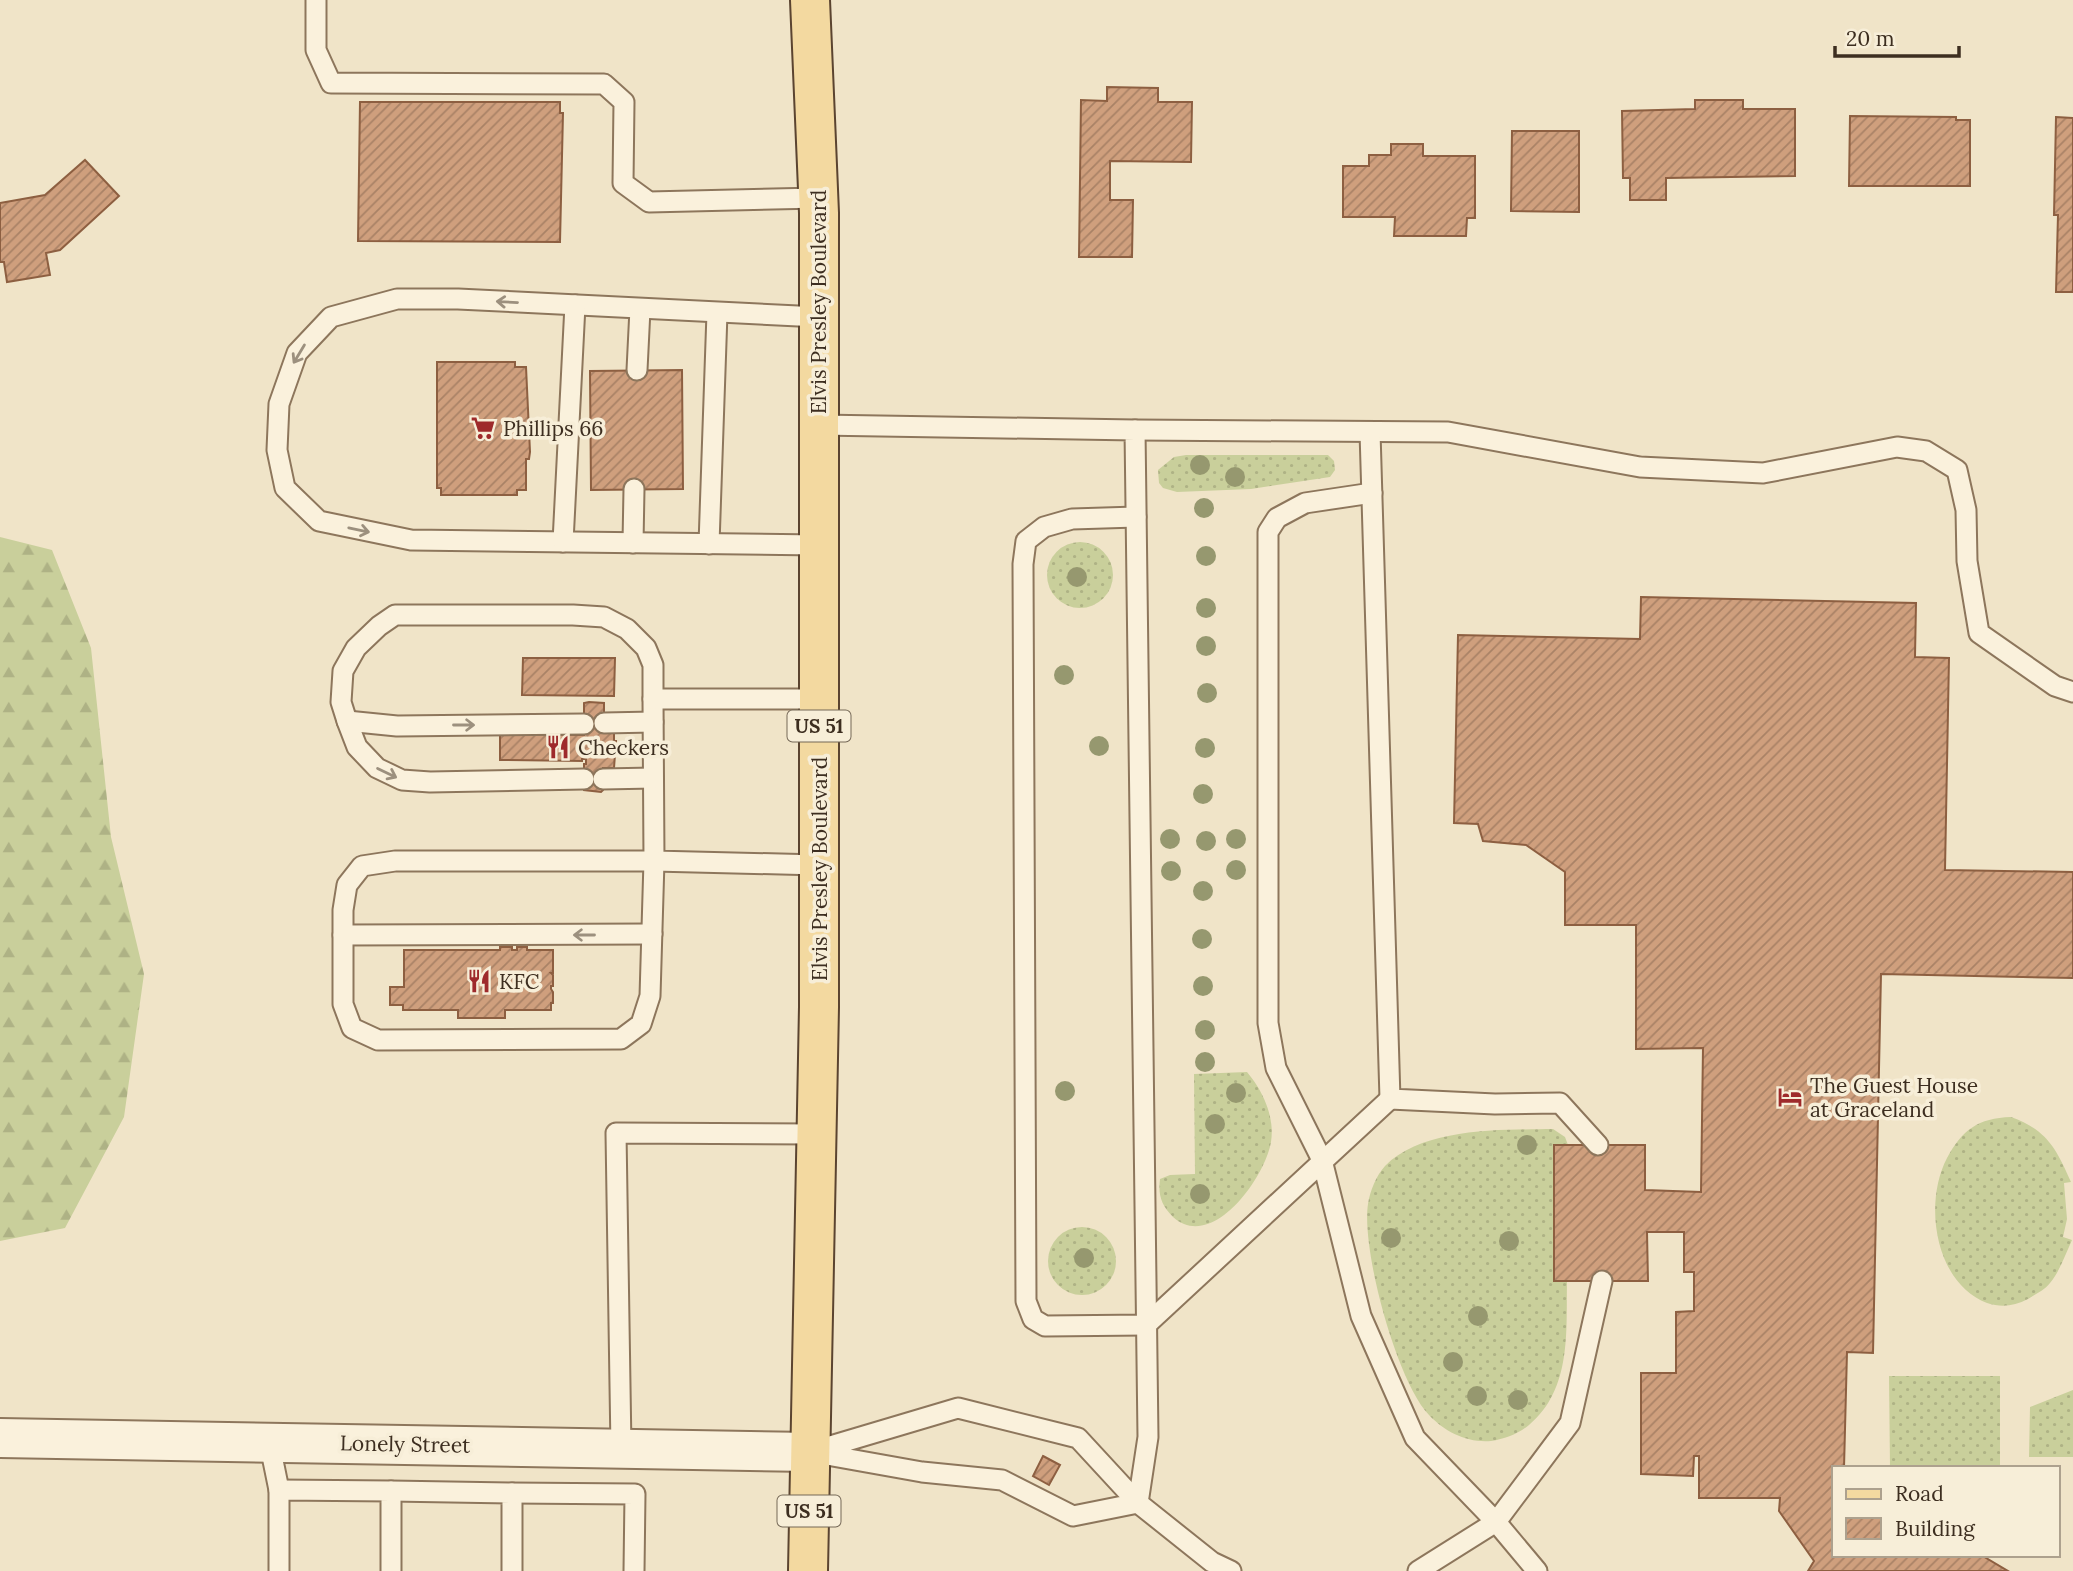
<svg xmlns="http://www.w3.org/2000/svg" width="2073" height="1571" viewBox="0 0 2073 1571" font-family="Lora,serif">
	<defs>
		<pattern id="grass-dots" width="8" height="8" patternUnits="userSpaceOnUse" patternTransform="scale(1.75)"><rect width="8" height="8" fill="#c9cf9b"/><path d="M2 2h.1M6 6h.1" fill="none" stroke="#aeb285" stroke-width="1.8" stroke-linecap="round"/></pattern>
		<pattern id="forest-firs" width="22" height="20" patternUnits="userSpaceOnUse" patternTransform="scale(1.75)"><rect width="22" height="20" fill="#c9cf9b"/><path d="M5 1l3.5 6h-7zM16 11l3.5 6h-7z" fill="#aeb285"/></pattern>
		<pattern id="building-hatch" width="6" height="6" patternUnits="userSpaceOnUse" patternTransform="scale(1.75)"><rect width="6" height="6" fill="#cf9f7d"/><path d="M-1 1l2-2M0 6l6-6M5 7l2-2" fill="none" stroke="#a98266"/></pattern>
	</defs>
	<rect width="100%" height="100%" fill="#f0e4c8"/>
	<g fill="url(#grass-dots)">
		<polygon points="1186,455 1328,455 1334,461 1335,470 1330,477 1251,489 1177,492 1163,488 1159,483 1158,470 1174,457"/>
		<circle cx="1080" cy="575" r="33"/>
		<path d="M1247,1072C1263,1091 1275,1117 1271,1142C1265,1178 1212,1252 1173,1217C1161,1205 1158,1195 1160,1179L1170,1175L1195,1174L1194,1074Z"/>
		<path d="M2011,1117C2047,1130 2056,1148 2071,1182L2064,1183L2067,1219L2063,1237L2072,1240C2065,1255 2060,1271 2050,1283C2045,1290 2035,1294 2028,1299C2014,1306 2002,1308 1987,1303C1935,1283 1923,1204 1947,1158C1962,1130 1978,1118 2011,1117Z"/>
		<path d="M1553,1129L1565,1137L1568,1145H1554V1281H1567C1566,1331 1572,1389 1529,1425C1518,1434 1505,1439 1491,1441C1467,1443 1445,1432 1429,1415C1397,1382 1361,1250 1368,1204C1370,1191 1376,1176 1385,1166C1424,1127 1502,1130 1553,1129Z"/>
		<circle cx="1082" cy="1261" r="34"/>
		<polygon points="1889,1376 2000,1376 2000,1468 1890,1468"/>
		<polygon points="2073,1390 2073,1457 2029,1457 2030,1407"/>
	</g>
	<polygon fill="url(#forest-firs)" points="0,537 52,550 91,648 111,837 144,974 124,1117 65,1228 0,1241"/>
	<g fill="url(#building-hatch)" stroke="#8d5f41" stroke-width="2">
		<polygon points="1107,87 1158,88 1158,102 1192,102 1191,162 1110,161 1110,200 1133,200 1132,257 1079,257 1081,100 1107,101"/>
		<polygon points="1695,100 1743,100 1743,109 1795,109 1795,176 1666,178 1666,200 1630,200 1630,178 1623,178 1622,111 1695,109"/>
		<polygon points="360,102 560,102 560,113 563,113 560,242 358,241"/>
		<polygon points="1850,116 1956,117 1956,120 1970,120 1970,186 1849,186"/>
		<polygon points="2056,117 2073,118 2073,292 2056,292 2058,215 2054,215"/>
		<polygon points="1512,131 1579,131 1579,212 1511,211"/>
		<polygon points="1391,144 1423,144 1423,156 1475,156 1475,218 1467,218 1466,236 1394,236 1395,217 1343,217 1343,166 1369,166 1369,155 1391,155"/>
		<polygon points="85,160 119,196 60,250 46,253 50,275 7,282 4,262 0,262 0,203 45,195"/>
		<polygon points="437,362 515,362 515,367 526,367 530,452 529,459 526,459 526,490 517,490 517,495 441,495 441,488 437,488"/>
		<polygon points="682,370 683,489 591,490 590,371"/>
		<polygon points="1641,597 1916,603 1915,657 1949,658 1945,870 2073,872 2073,978 1881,974 1873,1353 1847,1352 1844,1468 1833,1468 1833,1555 1981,1555 2008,1571 1808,1571 1814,1561 1779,1511 1780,1498 1699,1498 1699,1456 1694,1456 1693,1476 1641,1474 1641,1373 1676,1373 1676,1312 1694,1311 1694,1272 1684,1272 1684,1232 1647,1232 1648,1281 1554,1281 1554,1145 1645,1145 1645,1190 1701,1192 1703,1048 1636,1049 1636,925 1565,925 1565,872 1526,845 1483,841 1478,824 1454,823 1458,635 1640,639"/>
		<polygon points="523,658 615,658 614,696 522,695"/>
		<polygon points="589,702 604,703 604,727 614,727 614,741 616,741 614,768 603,768 603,790 601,792 584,790 584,764 586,764 586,759 582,759 582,761 500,760 500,734 584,735 584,703"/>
		<polygon points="500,947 512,947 512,950 517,950 517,947 527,947 527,950 553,950 553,973 551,973 553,975 553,986 551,986 551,989 553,992 553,1003 551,1003 551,1010 505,1010 505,1018 458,1018 458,1010 403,1010 403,1005 390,1005 390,987 404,987 404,950 500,950"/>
		<polygon points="1043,1456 1060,1465 1049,1485 1033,1476"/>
	</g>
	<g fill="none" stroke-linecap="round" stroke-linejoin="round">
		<g stroke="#8d765c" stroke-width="23">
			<g id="lane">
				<polyline points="316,0 316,50 331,83 604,84 624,102 623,183 649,202 818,198"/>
				<polyline points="819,317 458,299 397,299 331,317 297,353 279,404 277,450 285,488 319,521 411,540 819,545"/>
				<polyline points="637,370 640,309"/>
				<polyline points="819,425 1135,430 1148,1437 1138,1503 1212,1562 1231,1571"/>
				<polyline points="1135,430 1448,432 1640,467 1763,473 1897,447 1926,451 1957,470 1966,510 1967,561 1979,633 2055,686 2073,692"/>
				<polyline points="1370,432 1390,1099 1495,1104 1560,1103 1598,1145"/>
				<polyline points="1372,493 1305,503 1277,518 1268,532 1268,1023 1276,1068 1322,1160 1361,1316 1415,1438 1496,1522 1570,1423 1602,1281"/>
				<polyline points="1136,517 1072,519 1044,527 1026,541 1023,564 1026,1301 1033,1319 1045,1326 1146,1325 1390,1099"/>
				<polyline points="563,542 575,305"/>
				<polyline points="633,543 634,489"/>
				<polyline points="709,544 717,313"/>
				<polyline points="819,699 653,699 654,861 819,865"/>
				<polyline points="347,721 397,726 584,724"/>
				<polyline points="604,723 653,722"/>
				<polyline points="584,779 430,782 402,780 377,768 357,747 347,721 341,702 343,671 356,648 379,626 395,615 573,615 604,617 627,629 646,648 653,665 653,699"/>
				<polyline points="603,779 653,778"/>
				<polygon points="395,861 654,861 650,996 641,1024 621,1039 378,1040 352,1028 343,1004 343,910 347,885 362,866"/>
				<polyline points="343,935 652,934"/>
				<polygon points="958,1408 1078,1438 1138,1503 1073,1516 1002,1480 922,1472 810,1452"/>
				<polyline points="269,1441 279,1490"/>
				<polyline points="621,1448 616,1133 817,1134"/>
				<polyline points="391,1491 512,1493 512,1571"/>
				<polyline points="512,1493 635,1494 634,1571"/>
				<polyline points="279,1571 279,1490 391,1491 391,1571"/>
				<polyline points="1418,1571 1496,1522 1537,1571"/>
			</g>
		</g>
		<g stroke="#8d765c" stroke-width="42">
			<polyline id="street" points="0,1438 810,1452"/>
		</g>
		<g stroke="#5b4430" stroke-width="42">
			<polyline id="primary" points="808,1571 819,1007 819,213 810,0"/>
		</g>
		<use href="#lane" stroke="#faf1dc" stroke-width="19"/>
		<use href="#street" stroke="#faf1dc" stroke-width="38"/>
		<use href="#primary" stroke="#f3d9a0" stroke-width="38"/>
	</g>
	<g fill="#96986f">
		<circle cx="1200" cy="465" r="10"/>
		<circle cx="1235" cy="477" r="10"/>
		<circle cx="1204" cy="508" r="10"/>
		<circle cx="1206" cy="556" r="10"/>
		<circle cx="1077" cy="577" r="10"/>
		<circle cx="1206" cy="608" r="10"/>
		<circle cx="1206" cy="646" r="10"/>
		<circle cx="1064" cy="675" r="10"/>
		<circle cx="1207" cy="693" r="10"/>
		<circle cx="1099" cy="746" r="10"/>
		<circle cx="1205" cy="748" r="10"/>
		<circle cx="1203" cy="794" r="10"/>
		<circle cx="1170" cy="839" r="10"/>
		<circle cx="1236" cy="839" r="10"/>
		<circle cx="1206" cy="841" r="10"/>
		<circle cx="1236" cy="870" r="10"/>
		<circle cx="1171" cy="871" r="10"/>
		<circle cx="1203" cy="891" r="10"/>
		<circle cx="1202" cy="939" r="10"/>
		<circle cx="1203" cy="986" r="10"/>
		<circle cx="1205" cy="1030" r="10"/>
		<circle cx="1205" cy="1062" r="10"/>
		<circle cx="1065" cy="1091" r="10"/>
		<circle cx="1236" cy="1093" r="10"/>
		<circle cx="1215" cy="1124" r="10"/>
		<circle cx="1527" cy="1145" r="10"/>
		<circle cx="1200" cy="1194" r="10"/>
		<circle cx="1391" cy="1238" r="10"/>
		<circle cx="1509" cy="1241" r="10"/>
		<circle cx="1084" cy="1258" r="10"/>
		<circle cx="1478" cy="1316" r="10"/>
		<circle cx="1453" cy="1362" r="10"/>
		<circle cx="1477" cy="1396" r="10"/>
		<circle cx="1518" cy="1400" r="10"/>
	</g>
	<defs><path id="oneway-shaft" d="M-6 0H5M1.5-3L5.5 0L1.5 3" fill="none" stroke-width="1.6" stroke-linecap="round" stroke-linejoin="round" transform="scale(1.75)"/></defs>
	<g stroke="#9c907e">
		<use href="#oneway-shaft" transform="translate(507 302) rotate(-177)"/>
		<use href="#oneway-shaft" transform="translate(299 354) rotate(121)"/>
		<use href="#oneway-shaft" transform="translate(359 530) rotate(12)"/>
		<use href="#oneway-shaft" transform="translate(464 725)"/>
		<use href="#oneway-shaft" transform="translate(387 773) rotate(26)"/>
		<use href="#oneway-shaft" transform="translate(584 935) rotate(180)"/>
	</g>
	<defs>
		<g id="supermarket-bare" transform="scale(1.89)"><path d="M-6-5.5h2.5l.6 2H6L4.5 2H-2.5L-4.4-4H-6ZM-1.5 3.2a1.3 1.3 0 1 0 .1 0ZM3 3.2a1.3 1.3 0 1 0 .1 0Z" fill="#9e2a2b" stroke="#f7eed8" stroke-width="2.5" paint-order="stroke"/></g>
		<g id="restaurant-bare" transform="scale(1.89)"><path d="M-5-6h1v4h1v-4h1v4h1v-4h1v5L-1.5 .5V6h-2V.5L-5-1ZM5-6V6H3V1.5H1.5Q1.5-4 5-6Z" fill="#9e2a2b" stroke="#f7eed8" stroke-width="2.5" paint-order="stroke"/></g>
		<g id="hotel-bare" transform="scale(1.89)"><path d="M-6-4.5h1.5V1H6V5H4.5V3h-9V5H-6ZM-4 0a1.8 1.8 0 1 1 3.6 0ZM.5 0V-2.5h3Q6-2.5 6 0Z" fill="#9e2a2b" stroke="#f7eed8" stroke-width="2.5" paint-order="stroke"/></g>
	</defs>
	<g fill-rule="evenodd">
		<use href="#supermarket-bare" x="483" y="428"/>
		<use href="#restaurant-bare" x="558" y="747"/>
		<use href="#restaurant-bare" x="479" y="981"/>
		<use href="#hotel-bare" x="1790" y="1097"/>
	</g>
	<g text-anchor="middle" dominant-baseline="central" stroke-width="7" stroke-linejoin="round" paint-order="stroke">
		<g fill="#f7eed8" stroke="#756857" stroke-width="2">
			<rect x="787.5" y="710.5" width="63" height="31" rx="5"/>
			<rect x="777.5" y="1495.5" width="63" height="31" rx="5"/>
		</g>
		<g font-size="19" font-weight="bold" fill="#3d2e20">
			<text x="819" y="726">US 51</text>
			<text x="809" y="1511">US 51</text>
		</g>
		<g font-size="21" fill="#3d2e20" stroke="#f7eed8">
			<text transform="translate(818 302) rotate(-90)">Elvis Presley Boulevard</text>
			<text transform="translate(819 869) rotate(-90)">Elvis Presley Boulevard</text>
			<text transform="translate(405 1444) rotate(1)">Lonely Street</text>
		</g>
		<g font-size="21" fill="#3d2e20" stroke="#f7eed8" text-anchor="start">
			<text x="503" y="428">Phillips 66</text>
			<text x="578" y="747">Checkers</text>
			<text x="499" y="981">KFC</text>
			<text x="1810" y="1085">The Guest House<tspan x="1810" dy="24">at Graceland</tspan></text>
		</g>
	</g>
	<rect x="1832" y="1466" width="228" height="91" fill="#f7eed8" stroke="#ada18e" stroke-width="2"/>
	<rect x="1846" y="1489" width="35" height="10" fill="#f3d9a0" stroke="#ada18e" stroke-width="2"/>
	<text x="1895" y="1501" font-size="21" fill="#3d2e20">Road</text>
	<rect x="1846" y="1518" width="35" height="21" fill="url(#building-hatch)" stroke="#ada18e" stroke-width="2"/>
	<text x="1895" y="1536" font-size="21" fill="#3d2e20">Building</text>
	<path d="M1835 46v10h124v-10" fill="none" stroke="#3d2e20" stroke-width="3.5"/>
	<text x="1846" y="46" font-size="21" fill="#3d2e20" stroke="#f7eed8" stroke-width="5" paint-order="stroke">20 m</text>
</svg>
